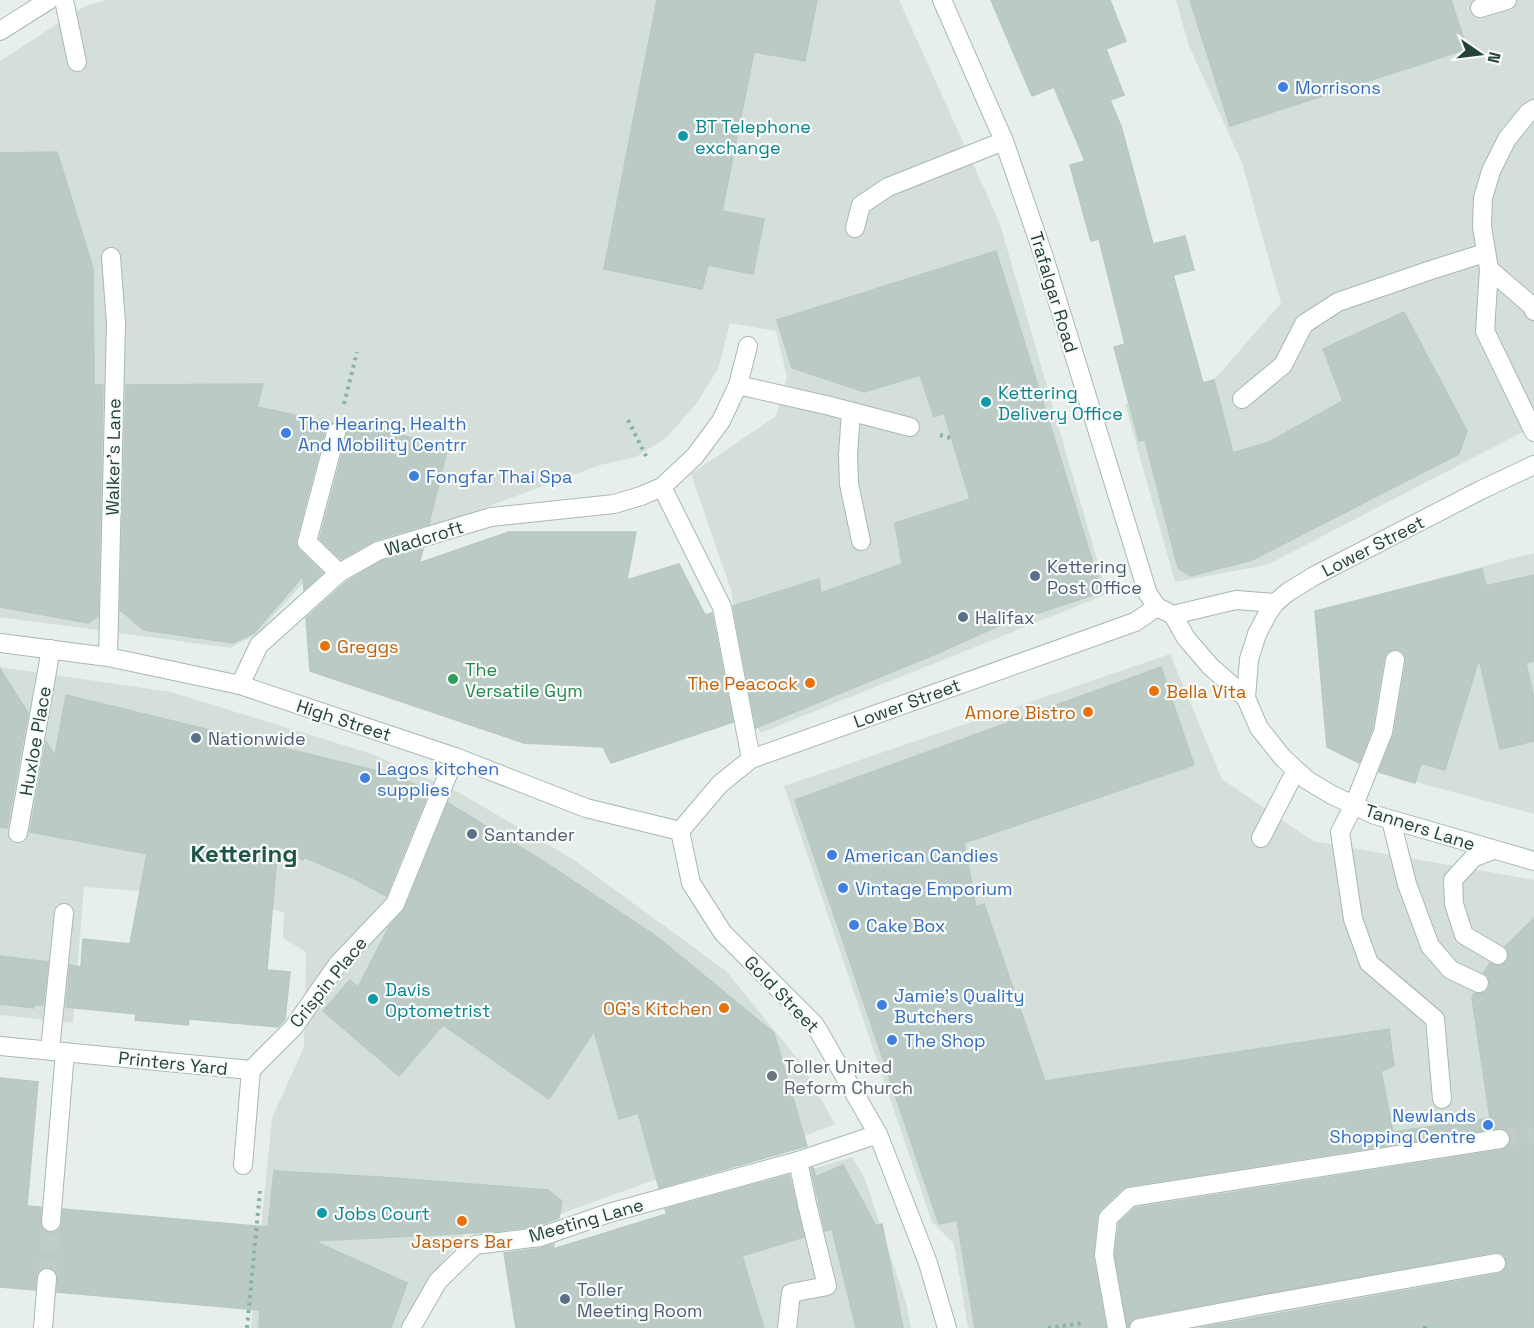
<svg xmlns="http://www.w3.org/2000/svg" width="1534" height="1328" viewBox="0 0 1534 1328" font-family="'Space Grotesk',sans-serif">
	<rect width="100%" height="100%" fill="#e6efeb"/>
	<g fill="#d4dfda">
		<polygon points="106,0 899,0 1000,224 1107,594 760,733 747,693 731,590 691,474 776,416 787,377 776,331 730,323 718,369 696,404 666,438 636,457 600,465 430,528 355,547 315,570 256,635 230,648 0,617 0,61 85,6"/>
		<polygon points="1176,0 1534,0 1534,426 1267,565 1175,582 1125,404 1214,380 1281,303 1242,163 1189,46"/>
		<polygon points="1534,553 1534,814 1382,773 1327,747 1315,611"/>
		<polygon points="1170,654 1222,779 1313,841 1534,880 1534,1328 968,1328 954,1244 932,1222 784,786"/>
		<polygon points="0,667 171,692 372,754 458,792 574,860 726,971 801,1063 835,1124 804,1136 657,1179 560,1214 541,1228 465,1234 428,1281 401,1328 251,1328 272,1118 304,1047 306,952 283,938 284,912 261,907 140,891 84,887 73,1023 0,1015"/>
		<polygon points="852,1157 865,1179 906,1302 911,1328 629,1328 635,1282 619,1228"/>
	</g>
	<g fill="#bbcac4" stroke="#b8c9c2" stroke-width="1.5">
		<polygon points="657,0 817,0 805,61 754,52 722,211 764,219 753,274 708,265 702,289 604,269"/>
		<polygon points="991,0 1110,0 1126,41 1106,49 1124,95 1110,100 1121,126 1153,244 1185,236 1194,270 1173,275 1203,383 1214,380 1233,453 1269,442 1343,401 1323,349 1404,312 1467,431 1459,454 1252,560 1191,576 1178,568 1145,440 1139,441 1114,347 1125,344 1099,239 1091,241 1070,165 1085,161 1054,87 1032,96"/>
		<polygon points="1190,0 1451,0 1467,49 1230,126"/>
		<polygon points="57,152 93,268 94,385 103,385 98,616 88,623 0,607 0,153"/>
		<polygon points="996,251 1102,592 996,627 938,653 756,728 733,606 819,579 821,593 902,564 895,523 970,499 944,413 934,417 920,375 865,392 792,368 777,320"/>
		<polygon points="263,384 257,407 332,423 328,426 325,430 296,540 296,544 299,550 323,573 304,590 303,576 254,633 233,643 144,630 120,610 126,385"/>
		<polygon points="353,424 448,446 429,524 375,540 341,559 320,539 347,436 347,431 344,426 353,427"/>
		<polygon points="509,532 636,532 627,580 679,564 705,615 712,613 733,722 611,763 603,747 524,743 310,671 306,618 346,582 382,561 423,549 419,563"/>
		<polygon points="1482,569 1486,586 1534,575 1534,661 1526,663 1534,699 1534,741 1500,749 1479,659 1445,770 1421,763 1415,783 1379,772 1394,734 1406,662 1406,657 1403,652 1396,649 1391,650 1386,653 1384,658 1372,729 1359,763 1327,747 1315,611"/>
		<polygon points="1161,667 1194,765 964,843 976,907 984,904 1045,1081 1389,1029 1394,1066 1381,1071 1393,1132 1490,1118 1472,998 1474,993 1481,994 1486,992 1489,988 1490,981 1488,976 1484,973 1488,966 1490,963 1498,966 1504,964 1507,961 1509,955 1505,947 1534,918 1534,1328 1200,1328 1498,1274 1504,1271 1506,1267 1507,1262 1504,1255 1499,1252 1495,1252 1137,1317 1131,1320 1128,1328 1115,1255 1119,1223 1135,1208 1502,1150 1507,1147 1510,1144 1511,1138 1508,1132 1503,1128 1499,1128 1128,1186 1122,1189 1100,1210 1097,1217 1093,1257 1106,1328 975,1328 957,1220 939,1224 795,800"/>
		<polygon points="0,669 28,713 7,828 0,827"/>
		<polygon points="66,695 394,775 429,791 386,896 353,878 304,857 303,860 278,845 267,970 290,972 285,1019 278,1027 189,1019 188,1025 135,1020 136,1014 66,1007 70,965 81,967 83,939 130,944 147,854 30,832 46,742 55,756"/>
		<polygon points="448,803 543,861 656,936 774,1033 807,1146 659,1188 638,1113 619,1119 594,1031 549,1099 443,1025 399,1076 323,1011 350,980 358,987 389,927 405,908"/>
		<polygon points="0,956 48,962 43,1005 35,1005 34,1008 0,1004"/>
		<polygon points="0,1078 38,1082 27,1206 41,1207 41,1226 44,1231 50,1233 56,1232 61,1228 63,1209 268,1227 274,1171 380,1177 548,1190 562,1201 559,1218 537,1226 491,1232 314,1241 407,1283 391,1328 259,1328 260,1310 57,1292 57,1274 54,1269 48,1267 42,1268 37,1272 35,1290 0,1287"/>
		<polygon points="843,1165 876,1226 882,1224 903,1328 856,1328 832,1229 825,1231 811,1168 813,1168 816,1177"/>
		<polygon points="789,1175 804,1237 742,1256 764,1328 516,1328 504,1253 541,1248 554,1244 553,1249 667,1214 665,1209"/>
	</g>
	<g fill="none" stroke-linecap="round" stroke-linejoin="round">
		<g stroke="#bfccc8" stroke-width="18" stroke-dasharray="18 9" stroke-linecap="butt">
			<polyline points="1500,1139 1534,1134"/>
			<polyline points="47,1278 51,1222"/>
		</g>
		<g stroke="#a8b8b2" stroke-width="20">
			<g id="minor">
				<polyline points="64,0 77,62"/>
				<polyline points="942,0 1004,141 1043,254 1148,594 1157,607 1173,615 1186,638 1210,666 1246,698 1259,728 1283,758 1307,780 1332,795 1375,815 1534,861"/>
				<polyline points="1480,8 1507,0"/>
				<polyline points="0,31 49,0"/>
				<polyline points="1534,109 1528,113 1507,139 1491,171 1483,198 1482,227 1489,269 1485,331 1534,432"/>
				<polyline points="855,228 861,205 888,187 1004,141"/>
				<polyline points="1489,269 1532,306 1534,311"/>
				<polyline points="738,385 830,406 910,427"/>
				<polyline points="1242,399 1283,365 1304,324 1338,302 1431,270 1485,253"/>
				<polyline points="851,412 848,455 849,484 861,541"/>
				<polyline points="336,433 307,542 339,573"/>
				<polyline points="662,487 722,607 751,759"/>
				<polyline points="1173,615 1236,600 1275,603"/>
				<polyline points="0,643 108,657 240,685 455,757 586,808 680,831"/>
				<polyline points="108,657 116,323 111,257"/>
				<polyline points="1395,660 1383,732 1354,805 1340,832 1353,919 1369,963 1435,1019 1442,1099"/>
				<polyline points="240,685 259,645 339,573 378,551 491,517 614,504 641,496 662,487 695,456 721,421 738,385 748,346"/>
				<polyline points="1246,698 1249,659 1257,634 1268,613 1275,603 1288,592 1314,576 1481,490 1534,465"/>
				<polyline points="1391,820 1407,884 1430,946 1451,970 1479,983"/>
				<polyline points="680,831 691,883 723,933 815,1025 878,1134 928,1263 947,1328"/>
				<polyline points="680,831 720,784 751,759 1135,622 1157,607"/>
				<polyline points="18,833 51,649"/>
				<polyline points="1261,838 1296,770"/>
				<polyline points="1493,850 1473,858 1453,880 1454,904 1464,935 1498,955"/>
				<polyline points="0,1046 251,1070"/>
				<polyline points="50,1050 64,913"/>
				<polyline points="251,1070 293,1028 338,964 395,904 455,757"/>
				<polyline points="243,1165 251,1070"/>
				<polyline points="51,1222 65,1052"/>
				<polyline points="43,1328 47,1278"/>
				<polyline points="411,1328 438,1281 475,1245 540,1237 609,1213 798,1161 878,1134"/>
				<polyline points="787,1328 791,1293 827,1286 807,1204 798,1161"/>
				<polyline points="1117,1328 1104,1255 1108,1218 1130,1197 1500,1139"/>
				<polyline points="1139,1328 1277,1302 1496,1263"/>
			</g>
		</g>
		<g stroke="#86b3a5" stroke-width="4" stroke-dasharray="3 4.5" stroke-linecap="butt">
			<polyline points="344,404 357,352"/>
			<polyline points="628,420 648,460"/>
			<polyline points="940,435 951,438"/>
			<polyline points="1425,1326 1425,1328"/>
			<polyline points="247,1328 260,1191"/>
			<polyline points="1048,1328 1085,1323"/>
		</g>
		<use href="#minor" stroke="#fff" stroke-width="18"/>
	</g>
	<g fill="#3f7fe0" stroke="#f7fbf9" stroke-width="2">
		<circle cx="1283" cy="87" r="6"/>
		<circle cx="286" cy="433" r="6"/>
		<circle cx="414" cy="476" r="6"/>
		<circle cx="365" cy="778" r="6"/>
		<circle cx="832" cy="855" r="6"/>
		<circle cx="843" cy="888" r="6"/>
		<circle cx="854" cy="925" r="6"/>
		<circle cx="882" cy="1005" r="6"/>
		<circle cx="892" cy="1040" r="6"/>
		<circle cx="1488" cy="1125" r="6"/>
	</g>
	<g fill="#0f9aa8" stroke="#f7fbf9" stroke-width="2">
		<circle cx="683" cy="136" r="6"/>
		<circle cx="986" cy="402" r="6"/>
		<circle cx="373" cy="999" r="6"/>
		<circle cx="322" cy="1213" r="6"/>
	</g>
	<g fill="#5c6f8a" stroke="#f7fbf9" stroke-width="2">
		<circle cx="1035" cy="576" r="6"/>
		<circle cx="963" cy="617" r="6"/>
		<circle cx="196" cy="738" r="6"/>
		<circle cx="472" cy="834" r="6"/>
		<circle cx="565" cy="1299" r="6"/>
	</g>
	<g fill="#e8710a" stroke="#f7fbf9" stroke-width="2">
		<circle cx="325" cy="646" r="6"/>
		<circle cx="810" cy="683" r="6"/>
		<circle cx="1154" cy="691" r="6"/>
		<circle cx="1088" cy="712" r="6"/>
		<circle cx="724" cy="1008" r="6"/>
		<circle cx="462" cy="1221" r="6"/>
	</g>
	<circle fill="#2e9e5b" stroke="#f7fbf9" stroke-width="2" cx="453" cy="679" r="6"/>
	<circle fill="#6b7280" stroke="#f7fbf9" stroke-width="2" cx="772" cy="1076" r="6"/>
	<g text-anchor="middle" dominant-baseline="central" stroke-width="4.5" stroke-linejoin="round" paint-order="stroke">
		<g font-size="18" fill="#366cbe" stroke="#f7fbf9" text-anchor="start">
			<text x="1295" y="87">Morrisons</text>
			<text x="298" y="423">The Hearing, Health<tspan x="298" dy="21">And Mobility Centrr</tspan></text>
			<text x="426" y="476">Fongfar Thai Spa</text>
			<text x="377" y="768">Lagos kitchen<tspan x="377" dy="21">supplies</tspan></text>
			<text x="844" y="855">American Candies</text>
			<text x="855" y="888">Vintage Emporium</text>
			<text x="866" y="925">Cake Box</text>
			<text x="894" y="995">Jamie's Quality<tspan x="894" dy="21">Butchers</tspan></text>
			<text x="904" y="1040">The Shop</text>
			<text x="1476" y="1115" text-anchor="end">Newlands<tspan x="1476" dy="21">Shopping Centre</tspan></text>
		</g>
		<g font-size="18" fill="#0d838f" stroke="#f7fbf9" text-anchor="start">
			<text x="695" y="126">BT Telephone<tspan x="695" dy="21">exchange</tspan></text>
			<text x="998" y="392">Kettering<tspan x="998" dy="21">Delivery Office</tspan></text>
			<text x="385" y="989">Davis<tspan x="385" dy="21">Optometrist</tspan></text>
			<text x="334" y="1213">Jobs Court</text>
		</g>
		<g font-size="18" fill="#24423a" stroke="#f7fbf9">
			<text transform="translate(1054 292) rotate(73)">Trafalgar Road</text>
			<text transform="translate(113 457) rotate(-89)">Walker's Lane</text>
			<text transform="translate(424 538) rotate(-17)">Wadcroft</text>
			<text transform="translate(1373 546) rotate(-27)">Lower Street</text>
			<text transform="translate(907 703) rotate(-20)">Lower Street</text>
			<text transform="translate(344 720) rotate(18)">High Street</text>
			<text transform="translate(35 741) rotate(-80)">Huxloe Place</text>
			<text transform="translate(1420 827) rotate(18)">Tanners Lane</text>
			<text transform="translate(328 982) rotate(-51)">Crispin Place</text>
			<text transform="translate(782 994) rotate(46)">Gold Street</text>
			<text transform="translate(173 1063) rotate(6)">Printers Yard</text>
			<text transform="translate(586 1220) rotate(-16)">Meeting Lane</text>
		</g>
		<g font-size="18" fill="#4e5e75" stroke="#f7fbf9" text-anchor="start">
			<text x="1047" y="566">Kettering<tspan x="1047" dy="21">Post Office</tspan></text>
			<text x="975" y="617">Halifax</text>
			<text x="208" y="738">Nationwide</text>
			<text x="484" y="834">Santander</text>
			<text x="577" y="1289">Toller<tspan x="577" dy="21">Meeting Room</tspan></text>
		</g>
		<g font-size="18" fill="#c56008" stroke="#f7fbf9" text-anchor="end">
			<text x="337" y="646" text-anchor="start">Greggs</text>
			<text x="798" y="683">The Peacock</text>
			<text x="1166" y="691" text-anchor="start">Bella Vita</text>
			<text x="1076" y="712">Amore Bistro</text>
			<text x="712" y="1008">OG's Kitchen</text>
			<text x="462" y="1241" text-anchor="middle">Jaspers Bar</text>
		</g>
		<g font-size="18" fill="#27864d" stroke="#f7fbf9" text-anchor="start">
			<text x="465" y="669">The<tspan x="465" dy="21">Versatile Gym</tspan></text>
		</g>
		<g font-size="18" fill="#5b616d" stroke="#f7fbf9" text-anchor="start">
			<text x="784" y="1066">Toller United<tspan x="784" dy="21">Reform Church</tspan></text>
		</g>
		<g font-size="24" font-weight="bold" fill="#1f5548" stroke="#f7fbf9">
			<text x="244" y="853">Kettering</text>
		</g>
	</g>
	<g transform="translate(1480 54) rotate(104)" stroke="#f7fbf9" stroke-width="4.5" paint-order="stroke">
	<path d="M0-4.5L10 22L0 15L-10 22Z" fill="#24423a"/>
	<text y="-9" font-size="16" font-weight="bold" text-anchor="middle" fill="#24423a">N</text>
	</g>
</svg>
